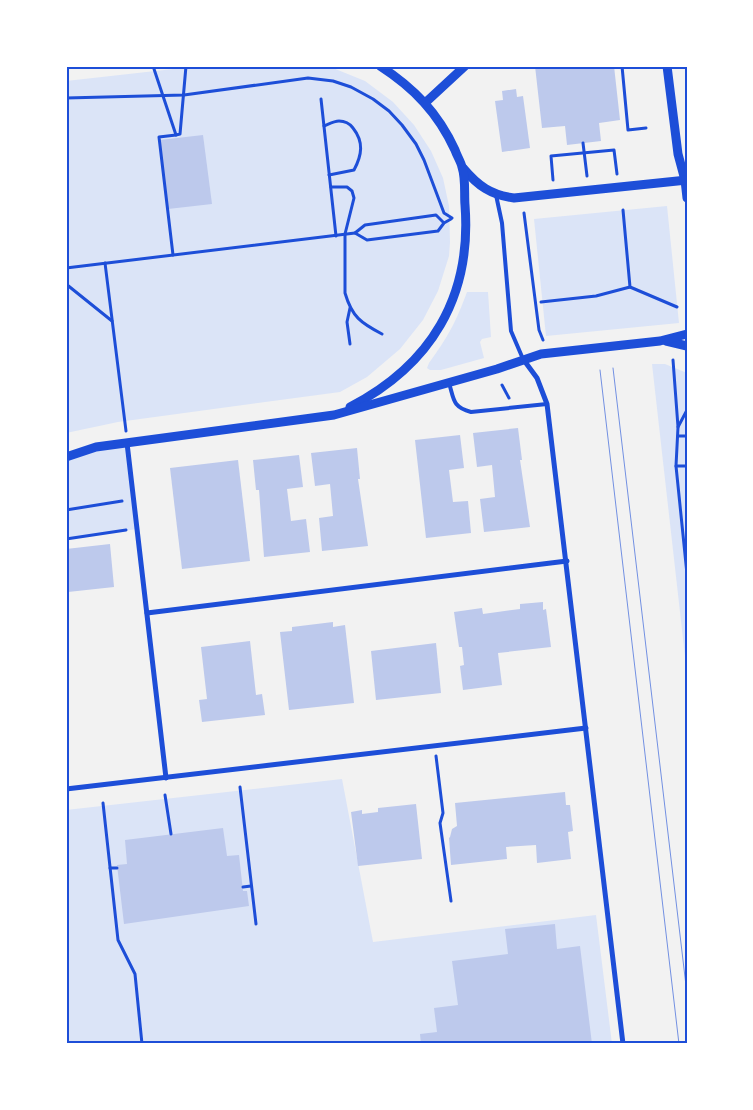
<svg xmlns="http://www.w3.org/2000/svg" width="753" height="1110" viewBox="0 0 753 1110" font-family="Poppins,sans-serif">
	<rect width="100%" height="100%" fill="#f2f2f2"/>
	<g fill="#dbe4f7">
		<polygon points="200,66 328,66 365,81 393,102 414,125 431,151 443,178 449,206 450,242 449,256 438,291 423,320 400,349 367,377 340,392 118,422 66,433 66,81"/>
		<polygon points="667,206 679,323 546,336 534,219"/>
		<path d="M467,292H488L491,337L482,339L480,342L484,358L441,370H430L427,368L429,363C448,337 456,322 467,292Z"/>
		<polygon points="652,364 665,364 687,373 687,674"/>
		<polygon points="127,443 137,529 66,539 66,457"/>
		<polygon points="342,779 373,942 596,915 612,1044 66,1044 66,810"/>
	</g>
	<g fill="#bdc9ec">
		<polygon points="535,66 614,66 620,120 599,123 601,141 567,145 565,126 542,128"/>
		<polygon points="516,89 517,97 523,96 530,148 502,152 495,101 503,100 502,91"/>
		<polygon points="203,135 212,204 168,209 160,140"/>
		<polygon points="518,428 522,460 520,460 530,527 484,532 480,499 495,497 492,465 477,467 473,433"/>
		<polygon points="460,435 464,468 449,470 453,502 468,501 471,533 426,538 415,440"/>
		<polygon points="357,448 360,479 358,479 368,546 322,551 319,518 333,516 330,484 315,486 311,453"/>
		<polygon points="299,455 303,487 287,489 291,521 306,519 310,552 264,557 259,490 256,490 253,460"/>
		<polygon points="238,460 250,561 182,569 170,468"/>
		<polygon points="110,544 114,587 68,592 66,549"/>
		<polygon points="543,602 543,610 546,609 551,647 498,653 502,685 463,690 460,666 464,665 462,647 459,647 454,612 482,608 483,614 520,609 520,604"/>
		<polygon points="333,622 333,627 345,625 354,703 289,710 280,632 292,631 292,627"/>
		<polygon points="250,641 256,695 262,694 265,715 202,722 199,700 207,699 201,647"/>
		<polygon points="436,643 441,693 376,700 371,651"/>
		<polygon points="565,792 566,805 570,805 573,831 568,832 571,859 537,863 536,845 506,847 507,859 451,865 449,838 450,837 452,829 457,826 455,803"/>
		<polygon points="416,804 422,859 358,866 351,812 362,810 362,814 378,812 378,808"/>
		<polygon points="223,828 227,856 239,855 243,891 247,891 249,906 124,924 117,865 127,864 125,840"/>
		<polygon points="555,924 557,949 580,946 592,1044 421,1044 420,1034 437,1032 434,1008 458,1005 452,961 508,954 505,929"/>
	</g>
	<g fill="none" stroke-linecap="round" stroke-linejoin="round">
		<g stroke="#1d4ed8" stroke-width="3">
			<polyline points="622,66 628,130 646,128"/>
			<polyline points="154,69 176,135 180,134 186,66"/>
			<polyline points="66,98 184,95 308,78 333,81 351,87 373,99 389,111 402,125 416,144 424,160 444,213 452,218"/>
			<polyline points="321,99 336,236"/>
			<path d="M324,126C329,124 334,121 339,121C345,121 350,124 353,128C364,142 362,155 354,170L329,175"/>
			<polyline points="583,143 587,176"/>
			<polyline points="553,180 551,156 614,150 617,174"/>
			<path d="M331,187H347L352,191L354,198L345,234V293C352,317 361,323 382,334"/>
			<polyline points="623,210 630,287 677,307"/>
			<polyline points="524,213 539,330 543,340"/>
			<polyline points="444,223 436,215 365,225 355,233 367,240 438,231 444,223 451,219"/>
			<polyline points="173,255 159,137 176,135"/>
			<polyline points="105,263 126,431"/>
			<polyline points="66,268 355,233"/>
			<polyline points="66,284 112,321"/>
			<polyline points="541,302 596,296 630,287"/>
			<polyline points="350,308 347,322 350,344"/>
			<polyline points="673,360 678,427"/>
			<polyline points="502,385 509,398"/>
			<polyline points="687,410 678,427 676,466 687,574"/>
			<polyline points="678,436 687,436"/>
			<polyline points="676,466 687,466"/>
			<polyline points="66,510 122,501"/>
			<polyline points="66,539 126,530"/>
			<polyline points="436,756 443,813 440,823 451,901"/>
			<polyline points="240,787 256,924"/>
			<polyline points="165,795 171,834"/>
			<polyline points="103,803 118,940 135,974 142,1044"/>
			<polyline points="110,868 117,868"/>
			<polyline points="243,887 251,886"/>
		</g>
		<g stroke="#1d4ed8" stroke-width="4">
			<polyline points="496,195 502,223 511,331 523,359"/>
			<path d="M449,383C454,399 452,407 471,412L547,404"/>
		</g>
		<g stroke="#1d4ed8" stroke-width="5">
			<polyline points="523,359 537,378 547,404 623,1044"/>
			<polyline points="127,443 166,778"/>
			<polyline points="147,613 567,561"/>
			<polyline points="66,789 586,728"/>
		</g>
		<g stroke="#1d4ed8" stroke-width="9">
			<polyline points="667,66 678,154 685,180 687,198"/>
			<polyline points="425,103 465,66"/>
			<path d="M463,168C478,186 491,195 514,198L687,180"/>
			<polyline points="666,341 687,346"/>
			<path d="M350,407C431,365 472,297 465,205C464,194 466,179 462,167C461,162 457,156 455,150C438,113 414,88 380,66"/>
			<polyline points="66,457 96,447 334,415 497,369 541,354 660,341 687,334"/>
		</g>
		<g stroke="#7290e2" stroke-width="1">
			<polyline points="613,368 687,994"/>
			<polyline points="600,370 679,1044"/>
		</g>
	</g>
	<rect width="753" height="1110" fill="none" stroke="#ffffff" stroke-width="135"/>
	<rect x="68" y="68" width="618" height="974" fill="none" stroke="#1d4ed8" stroke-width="2"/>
</svg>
